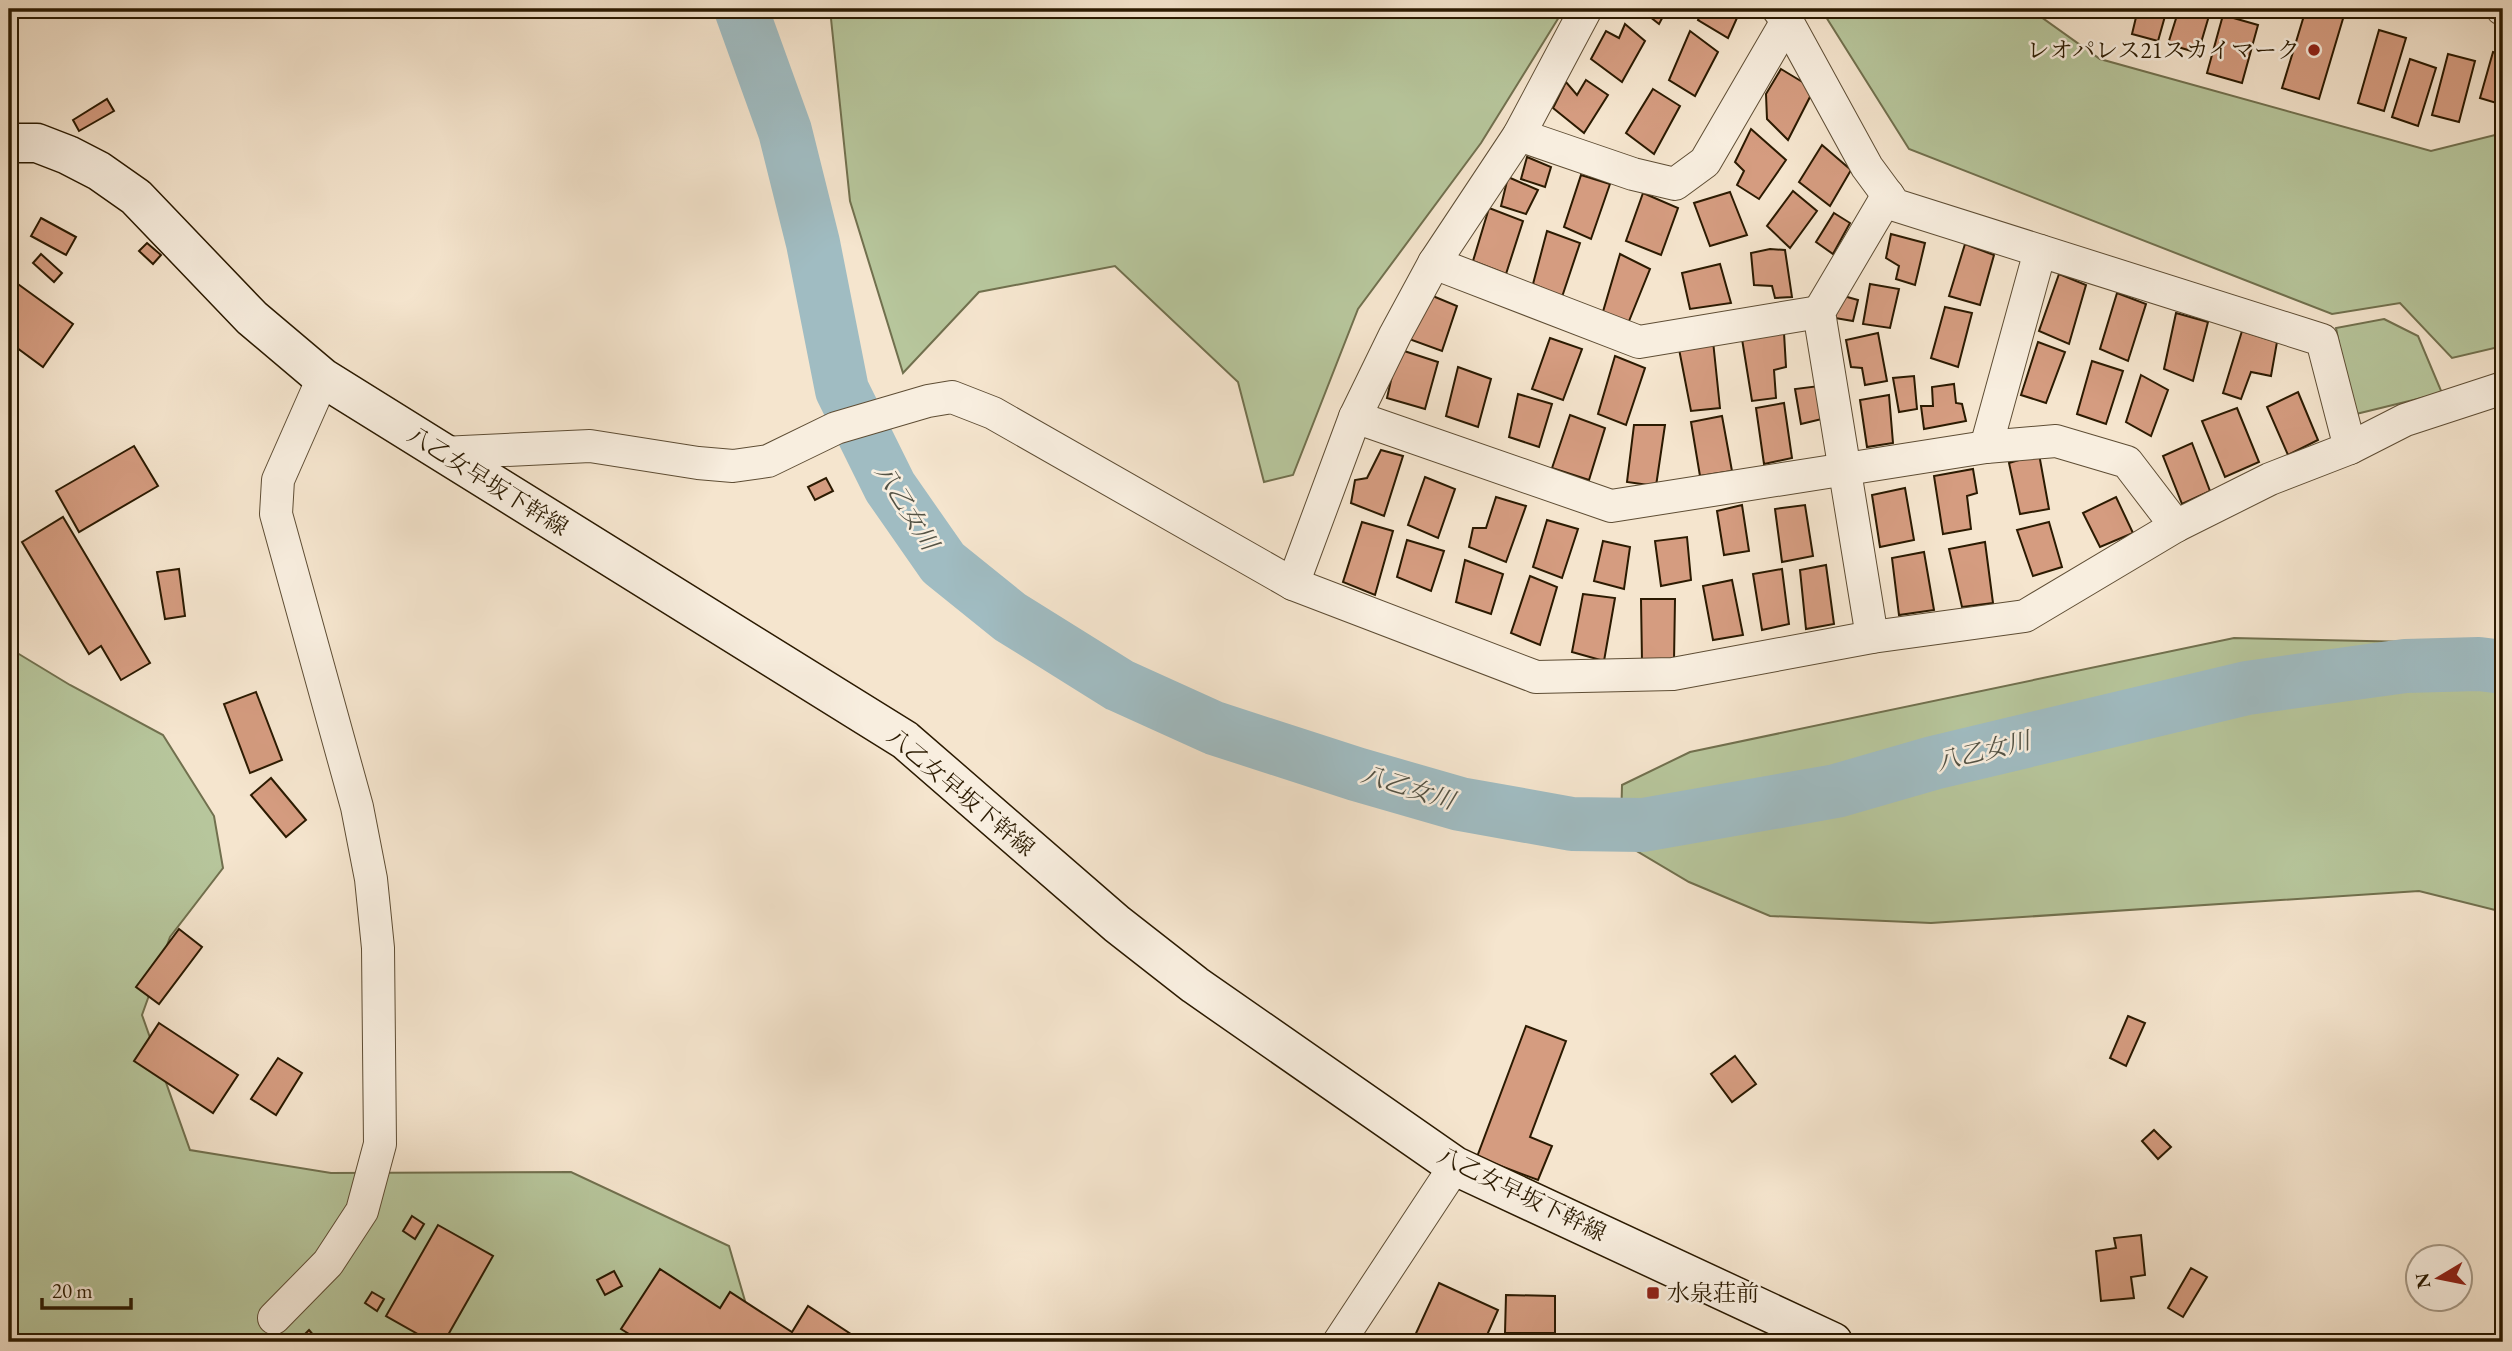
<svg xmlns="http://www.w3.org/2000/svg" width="2512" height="1351" viewBox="0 0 2512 1351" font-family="'EB Garamond','Noto Serif JP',serif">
	<rect width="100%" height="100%" fill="#f5e5ce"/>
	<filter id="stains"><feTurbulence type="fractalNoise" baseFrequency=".00286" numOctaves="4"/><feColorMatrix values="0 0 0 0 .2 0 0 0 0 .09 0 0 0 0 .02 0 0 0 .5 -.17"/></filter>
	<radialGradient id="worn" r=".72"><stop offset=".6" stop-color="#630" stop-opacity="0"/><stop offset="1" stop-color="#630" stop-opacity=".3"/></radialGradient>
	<g fill="#b7c69c" stroke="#71704e" stroke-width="2">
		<polygon points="830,9 1564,9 1481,143 1358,309 1293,475 1264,482 1238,382 1115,266 979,292 903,373 850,201"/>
		<polygon points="1821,9 2030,9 2100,59 2431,151 2503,133 2503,346 2452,358 2400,303 2332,314 1909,149"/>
		<polygon points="2384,319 2418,336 2442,393 2352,415 2336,328"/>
		<polygon points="2234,638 2503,644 2503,912 2419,891 1931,923 1770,916 1689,882 1630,847 1621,827 1622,785 1690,752"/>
		<polygon points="9,648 70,685 163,735 214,816 223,868 170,937 142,1015 190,1150 331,1173 571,1172 729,1246 757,1342 9,1342"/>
	</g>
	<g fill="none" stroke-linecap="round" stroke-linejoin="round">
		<polyline stroke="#a0bcc2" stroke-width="54" points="741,9 785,131 813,243 842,390 890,487 943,563 1010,617 1119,685 1214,728 1356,774 1460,804 1572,824 1643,825 1836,791 1933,763 2247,688 2405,666 2479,664 2503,667"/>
	</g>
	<g fill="#d59c80" stroke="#2b1a01" stroke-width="2">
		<polygon points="1640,9 1667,9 1659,24"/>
		<polygon points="1703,9 1741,9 1728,38 1698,20"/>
		<polygon points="2072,9 2098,9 2096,16"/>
		<polygon points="2138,9 2167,9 2158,41 2132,34"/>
		<polygon points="2179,9 2211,9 2198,53 2168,44"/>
		<polygon points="2243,9 2269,9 2267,15"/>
		<polygon points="2306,9 2335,9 2345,12 2319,99 2282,88"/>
		<polygon points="2223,15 2258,25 2242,83 2207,73"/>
		<polygon points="1625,24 1645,41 1622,82 1591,59 1606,31 1619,38"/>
		<polygon points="2379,30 2406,38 2384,111 2358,103"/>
		<polygon points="1690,31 1718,52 1695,96 1669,80"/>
		<polygon points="2493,52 2503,55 2503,105 2480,98"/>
		<polygon points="2448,54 2475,61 2459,122 2432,115"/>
		<polygon points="2410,59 2436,68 2418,126 2392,117"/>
		<polygon points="1781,69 1814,89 1788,140 1767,119 1766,94"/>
		<polygon points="1586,80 1608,95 1584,133 1553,108 1566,82 1577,95"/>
		<polygon points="1653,89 1680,106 1654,154 1626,133"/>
		<polygon points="107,99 114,111 79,131 73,120"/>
		<polygon points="1751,129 1786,160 1759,199 1737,185 1744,171 1735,162"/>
		<polygon points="1822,145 1851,170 1830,206 1799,182"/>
		<polygon points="1527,157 1551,167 1545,187 1521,179"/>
		<polygon points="1581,175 1610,184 1591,239 1564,227"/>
		<polygon points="1508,177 1538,190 1526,214 1501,206"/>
		<polygon points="1793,191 1817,211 1790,248 1767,226"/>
		<polygon points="1730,192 1747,235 1710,246 1694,203"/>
		<polygon points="1643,193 1678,208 1661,255 1626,241"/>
		<polygon points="9,195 17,200 9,213"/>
		<polygon points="1489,208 1523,221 1506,274 1473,261"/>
		<polygon points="1834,213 1850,223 1833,254 1816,242"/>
		<polygon points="41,218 76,237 66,255 31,236"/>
		<polygon points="1547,231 1580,243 1562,297 1533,284"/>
		<polygon points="1891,234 1925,243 1915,285 1896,279 1899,266 1886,258"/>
		<polygon points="147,243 161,255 153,264 139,251"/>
		<polygon points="1965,244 1994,255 1980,305 1949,296"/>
		<polygon points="1770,249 1785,250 1792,297 1775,298 1772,286 1754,285 1751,253"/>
		<polygon points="41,254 62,273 54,282 33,263"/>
		<polygon points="1620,254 1650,269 1627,326 1602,315"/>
		<polygon points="1720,264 1731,303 1690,309 1682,273"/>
		<polygon points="2059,274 2086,285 2069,344 2039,331"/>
		<polygon points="11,279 73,324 43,367 9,342 9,281"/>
		<polygon points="1870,284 1899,289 1890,328 1863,324"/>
		<polygon points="2117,293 2146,304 2128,361 2100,349"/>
		<polygon points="1428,294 1457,306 1442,351 1409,339"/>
		<polygon points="1840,295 1858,300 1853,321 1835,318"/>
		<polygon points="1945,307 1972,313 1958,367 1931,358"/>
		<polygon points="2176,313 2208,322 2193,381 2164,369"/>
		<polygon points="2242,331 2277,342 2271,376 2251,372 2241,399 2223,393"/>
		<polygon points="1784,333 1786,367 1774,370 1776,398 1752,401 1742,339"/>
		<polygon points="1878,333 1887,381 1865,385 1862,368 1851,367 1846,340"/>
		<polygon points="1550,338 1582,349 1563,400 1532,389"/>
		<polygon points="1713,341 1720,408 1691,411 1679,349"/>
		<polygon points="2038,342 2065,352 2046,403 2021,395"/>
		<polygon points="1398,349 1438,362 1425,409 1387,398"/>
		<polygon points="1615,356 1645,368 1626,425 1598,414"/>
		<polygon points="2092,361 2123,371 2106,424 2077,414"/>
		<polygon points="1458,367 1491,379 1478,427 1446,416"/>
		<polygon points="2141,375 2168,390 2151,436 2126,422"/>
		<polygon points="1914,376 1917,409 1899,412 1893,378"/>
		<polygon points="1954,384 1956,403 1962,404 1966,421 1924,429 1921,406 1933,406 1932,387"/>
		<polygon points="1819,386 1826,418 1801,424 1795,389"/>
		<polygon points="2298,392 2318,440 2288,455 2267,407"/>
		<polygon points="1518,394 1552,404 1539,447 1509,437"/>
		<polygon points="1889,395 1893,443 1867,447 1860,400"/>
		<polygon points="1784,403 1792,458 1764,464 1756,408"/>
		<polygon points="2237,408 2259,462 2225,477 2202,421"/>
		<polygon points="1570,415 1605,428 1589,480 1552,468"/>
		<polygon points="1722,416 1732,471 1700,476 1691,422"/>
		<polygon points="1634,425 1665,425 1656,486 1627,482"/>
		<polygon points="2192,443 2210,491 2182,504 2163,456"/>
		<polygon points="134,446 158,486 79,532 56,491"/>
		<polygon points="1381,450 1403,456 1384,516 1351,503 1355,480 1367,478"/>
		<polygon points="2039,454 2049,509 2020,514 2009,463"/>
		<polygon points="1973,469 1977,493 1967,496 1971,529 1943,534 1934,476"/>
		<polygon points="1425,477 1455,489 1438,538 1408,525"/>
		<polygon points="826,478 833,491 815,500 808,487"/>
		<polygon points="1905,488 1914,540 1880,547 1872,495"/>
		<polygon points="1496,497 1526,506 1506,562 1469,547 1473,528 1486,528"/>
		<polygon points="2116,497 2133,533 2100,547 2083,513"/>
		<polygon points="1742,505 1749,551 1724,555 1717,511"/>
		<polygon points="1805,505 1813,556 1782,562 1775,509"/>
		<polygon points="63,517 150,663 121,680 101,646 89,654 22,542"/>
		<polygon points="1547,520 1578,529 1562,578 1533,567"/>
		<polygon points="1362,522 1393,531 1375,595 1343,582"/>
		<polygon points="2049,522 2062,567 2033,576 2017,530"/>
		<polygon points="1687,537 1691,580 1661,586 1655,541"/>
		<polygon points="1407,540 1444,551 1431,591 1397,577"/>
		<polygon points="1603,541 1630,547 1624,589 1594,581"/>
		<polygon points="1985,542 1993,603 1962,607 1949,549"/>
		<polygon points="1924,552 1934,610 1899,615 1892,558"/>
		<polygon points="1465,560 1503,574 1491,614 1456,602"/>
		<polygon points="1826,565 1834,624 1806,629 1800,570"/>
		<polygon points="179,569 185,616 165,619 157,572"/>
		<polygon points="1782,569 1789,624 1762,630 1753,574"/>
		<polygon points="1530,576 1557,587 1540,645 1511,633"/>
		<polygon points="1732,580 1743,635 1713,640 1703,586"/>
		<polygon points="1583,594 1615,598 1604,661 1572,652"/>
		<polygon points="1641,599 1675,599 1674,661 1642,662"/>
		<polygon points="256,692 282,760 250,773 224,704"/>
		<polygon points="271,778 306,820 286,837 251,795"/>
		<polygon points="179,929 202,947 159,1004 136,987"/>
		<polygon points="2128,1016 2145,1023 2126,1066 2110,1058"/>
		<polygon points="159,1023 238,1075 213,1113 134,1061"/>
		<polygon points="1526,1026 1566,1041 1530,1137 1552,1146 1538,1180 1477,1157"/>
		<polygon points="1735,1056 1756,1084 1732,1102 1711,1074"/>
		<polygon points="278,1058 302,1073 276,1115 251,1099"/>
		<polygon points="2154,1130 2171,1147 2158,1159 2142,1141"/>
		<polygon points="412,1216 424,1224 415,1239 403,1231"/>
		<polygon points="438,1225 493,1256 444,1342 432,1342 386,1316"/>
		<polygon points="2141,1235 2145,1275 2131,1277 2134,1298 2101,1301 2096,1251 2116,1248 2114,1238"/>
		<polygon points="2191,1268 2207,1277 2183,1317 2168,1308"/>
		<polygon points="660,1269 720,1308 730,1292 792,1332 808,1306 863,1342 642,1342 621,1329"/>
		<polygon points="614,1271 622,1286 605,1295 597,1280"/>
		<polygon points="1439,1283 1498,1310 1484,1342 1412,1342"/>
		<polygon points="372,1292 384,1299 377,1311 365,1303"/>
		<polygon points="1506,1295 1555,1296 1555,1333 1505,1333"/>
		<polygon points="309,1330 319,1342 303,1342 300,1339"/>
	</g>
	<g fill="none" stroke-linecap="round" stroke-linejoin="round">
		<g stroke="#5e4d34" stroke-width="34">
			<g id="street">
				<polyline points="1778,9 1787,21 1867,167 1895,205 2322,340 2350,448"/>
				<polyline points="2502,9 2503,9"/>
				<polyline points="1519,135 1633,174 1675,184 1705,162 1787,21"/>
				<polyline points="1434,263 1639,342 1819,312"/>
				<polyline points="1355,417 1611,506 1986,447 2056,441 2127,462 2176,526"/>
				<polyline points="1986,447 2040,251"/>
				<polyline points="442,453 590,446 698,463 733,466 768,461 836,428 928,401 952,397 993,413 1293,584 1536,677 1673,674 1872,637 2025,616 2176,526 2270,479 2350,448 2405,420 2503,388"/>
				<polyline points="1293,584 1355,417 1395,335 1434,263 1519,135 1586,9"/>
				<polyline points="1872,637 1819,312 1888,195"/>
				<polyline points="274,1318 328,1263 362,1211 380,1144 378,948 371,879 357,807 276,514 278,480 323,378"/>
				<polyline points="1339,1342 1455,1166"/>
			</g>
		</g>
		<g stroke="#2b1a01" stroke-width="41">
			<polyline id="secondary" points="9,143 37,143 68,155 99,171 136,197 252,318 323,378 905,740 1117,924 1195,985 1455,1166 1833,1342"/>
		</g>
		<use href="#street" stroke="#f8eedf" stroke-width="32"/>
		<use href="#secondary" stroke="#f8eedf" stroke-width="38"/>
	</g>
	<g fill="#8f2418" stroke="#f8eedf" stroke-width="2.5">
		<circle cx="2314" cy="50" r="7"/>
		<rect x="1646" y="1286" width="14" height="14" rx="3.5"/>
	</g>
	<g text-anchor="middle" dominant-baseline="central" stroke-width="5" stroke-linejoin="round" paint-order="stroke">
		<g font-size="23" fill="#2b1a01" stroke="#f8eedf" text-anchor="end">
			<text x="2300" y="50">レオパレス21スカイマーク</text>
			<text x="1667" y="1293" text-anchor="start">水泉荘前</text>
		</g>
		<g font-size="23" fill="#2b1a01" stroke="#f8eedf">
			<text transform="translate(488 481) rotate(32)">八乙女早坂下幹線</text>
			<text transform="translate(961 792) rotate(40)">八乙女早坂下幹線</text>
			<text transform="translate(1522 1194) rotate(26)">八乙女早坂下幹線</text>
		</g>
		<g font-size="24" font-style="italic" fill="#545345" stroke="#f8eedf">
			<text transform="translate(907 507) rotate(58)">八乙女川</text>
			<text transform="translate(1983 751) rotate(-14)">八乙女川</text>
			<text transform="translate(1408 787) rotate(17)">八乙女川</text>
		</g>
	</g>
	<rect width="2512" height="1351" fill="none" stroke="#f5e5ce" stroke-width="35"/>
	<rect x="10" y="10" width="2491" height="1330" fill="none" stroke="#2b1a01" stroke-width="3.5"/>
	<rect x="18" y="18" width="2477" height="1316" fill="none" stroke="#2b1a01" stroke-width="2"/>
	<g transform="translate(2439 1278) rotate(260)"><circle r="33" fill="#f8eedf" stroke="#a69986" stroke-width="2"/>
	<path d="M0-5L12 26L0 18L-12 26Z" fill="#8f2418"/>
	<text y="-10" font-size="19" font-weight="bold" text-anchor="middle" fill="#2b1a01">N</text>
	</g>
	<path d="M42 1298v10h89v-10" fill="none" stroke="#2b1a01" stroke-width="3.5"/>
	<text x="52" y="1298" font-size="21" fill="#2b1a01" stroke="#f8eedf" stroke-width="5" paint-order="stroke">20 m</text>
	<rect width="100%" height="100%" filter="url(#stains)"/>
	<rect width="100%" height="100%" fill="url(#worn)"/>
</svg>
